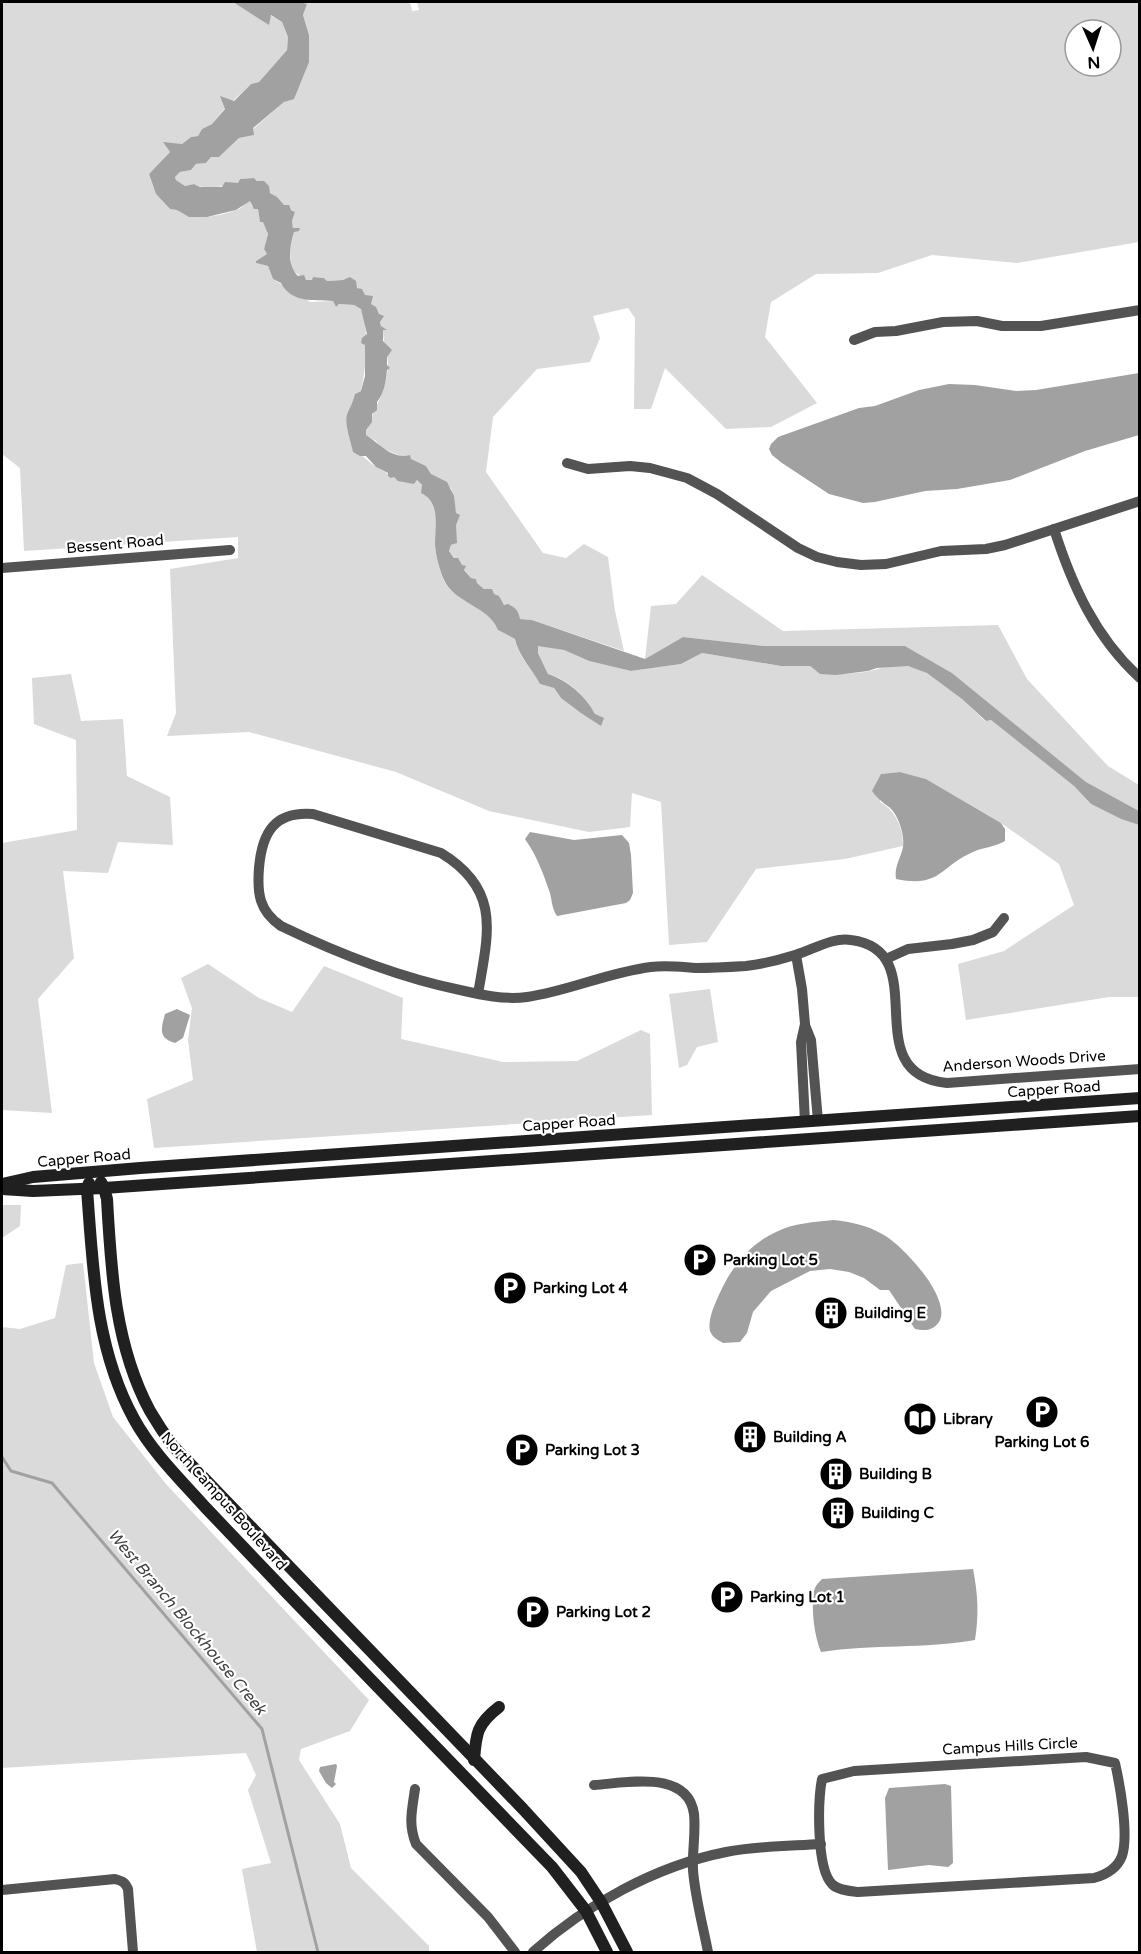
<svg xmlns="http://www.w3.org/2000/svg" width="1141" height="1954" viewBox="0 0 1141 1954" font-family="'Varela Round',sans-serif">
	<rect width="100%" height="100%" fill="#fff"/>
	<g fill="#dadada" fill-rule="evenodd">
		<path d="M2,2H233L269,24L270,15L282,22L288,37L287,50L259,82L251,84L225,108L212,124L202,129L198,136L191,137L182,144L164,143L170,152L149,174L156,194L170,209L178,210C191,222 223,216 239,209C244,206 245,203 250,200L252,206L258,209L260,221H263L268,234L264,249L267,254L256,261L257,263L268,266L273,279L310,302L333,301L336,307L339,304L354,305L361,309C370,331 366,368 361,391L355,394C351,414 350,432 353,451C367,457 367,462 378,468C389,475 401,480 414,484L417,480C422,485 432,500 435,507C439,517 435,534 435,544C435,554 440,571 444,581C455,603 489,606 498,630L515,639C517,655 532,669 540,684L554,688L561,698L595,714C586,696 567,679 548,674L538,653V645L564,650L589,661L631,671L681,664L702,653L781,666H810L820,674C835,673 852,674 866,672C879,669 893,664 907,666C934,669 966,703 985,721L991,720L1074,786L1091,804L1121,819L1139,825V997H1109L966,1020L958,964L1004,951L1074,905L1059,864L1001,823L926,779L900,772L881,774L880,802C896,811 903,828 903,846L845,859L756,869L707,942L669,945L661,802L632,793L630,827L589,832L489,811L396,772L249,732L167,736L176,713L170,569L238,558V537L24,551L20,468L2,454Z"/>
		<path d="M300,2H410L412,11L419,10L417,2H1139V242L1017,263L932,255L878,273L816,274L771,302L765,337L817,403L771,427L726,429L665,368L651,409H634L635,318L628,308L593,316L600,338L590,362L537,369L493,417L486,472L543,553L566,558L584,544L608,557L615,611L624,651L532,620L520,619L493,594L492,589H484L477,583L476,579L471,578L449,551L451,545L456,543V513L451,488L431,474L426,466L381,448L376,441L365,435L366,430C375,408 388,387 388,363C387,351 383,342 383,330H386L381,326L379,314L360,289L343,280L327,281L324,278L314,277L312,280H306L292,270L289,245L294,232L292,221L295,212L284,205L254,178L240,179L238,183C224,186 207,191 194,184L185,186L176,180L175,177L180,172L191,170L196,164L206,163L211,157H219L239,138L253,135V129L284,102L309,35L303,15L307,4ZM1075,30H1111V66H1075Z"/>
		<polygon points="702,575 783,631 998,625 1027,679 1108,766 1139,785 1139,811 1086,782 952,673 905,646 764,646 683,637 645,659 651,606 676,604"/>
		<polygon points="71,674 81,721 123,719 127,776 170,797 173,845 118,842 108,873 63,871 74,958 38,999 52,1113 2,1110 2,843 77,830 76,740 34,724 32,678"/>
		<polygon points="208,964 259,998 292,1012 324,966 403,998 401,1039 503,1062 577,1061 641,1030 650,1034 652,1115 154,1148 147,1099 193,1080 188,1040 192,1008 181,978"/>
		<polygon points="710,989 718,1042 697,1047 687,1065 679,1068 669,994"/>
		<polygon points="2,1205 21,1205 20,1226 2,1238"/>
		<polygon points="83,1263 94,1363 113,1417 166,1484 369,1700 350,1731 301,1749 299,1760 340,1824 351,1868 429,1946 429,1952 257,1952 242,1869 271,1863 248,1790 256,1775 246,1753 2,1768 2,1327 20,1329 55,1318 66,1265"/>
	</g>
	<g fill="#a1a1a1">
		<path d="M233,2H300L307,4L303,15L309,35V62L294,99L284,102L253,128L254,135L239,138L219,157H211L206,163L196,164L191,170L180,172L175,177L176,180L185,186L194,184L200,187H222L225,182L238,183L240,179L254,178L257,181H264L269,186L270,193L277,197L284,205H289L291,210L295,212L292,221L293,228H300L299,231L294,232C289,247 287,265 298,276L304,275L306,280H312L313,277L324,278L327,281L343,280L350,277L356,281L357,288L362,289L365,295L373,296L371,304L376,307L379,314L384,316L380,322L381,326L387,330H383V341L392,350L387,357V365L390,368L387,370C386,382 384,393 377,402V410L372,414V422L366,430V435C379,443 392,460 410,455L411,459L426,466L431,474L447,482L454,496L456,513L460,515L456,525L457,543L451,545L449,551L454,558H458L462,565L466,566L464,570L471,578L476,579L477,583L484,589H492L494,594L499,596L504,605L508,604C516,608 518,610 520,619L532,620L645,659L683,637L764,646H905L952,673L1086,782L1139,811V825L1121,819L1091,804L1074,786L991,720L986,721L962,699L927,673L908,666L877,668L868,671L836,675L820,674L810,666H781L702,653L681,664L631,671L589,661L564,650L538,646V653L548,674C567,680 586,696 595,714L604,718L601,726L581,713L561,698L554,688L540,684C532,669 518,655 515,639L498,630C489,606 454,603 444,580C440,571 435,554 435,543C435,527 441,502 421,493L422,485L417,480L414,484L398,481L394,477L391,478L388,476V473L376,467L366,456H360L353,452C351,441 343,422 348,412C351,406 353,402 355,394L361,391L365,376V345L361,343L362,338L367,334L361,309L354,305L339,304L336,307L333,301C314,299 292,304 281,283L273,279L268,266L256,263V261L267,254L264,249L268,234L263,222H260L258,209H254L250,201L236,210L207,217H189L177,210L170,209L156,194L149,174L170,152L163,142L182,144L191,137L198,136L202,129L212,124L225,109L220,96L234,101L251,84L259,82L287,50L288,37L282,22L271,15L269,25Z"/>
		<polygon points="1139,373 1139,435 1085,451 1010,480 957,489 925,491 875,502 863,503 829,494 782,463 772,455 769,449 771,444 778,437 859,408 875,406 919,390 949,384 975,385 1016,391 1036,390"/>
		<path d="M900,772L926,779L1001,823L1005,829V841C995,847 984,847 973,852C939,867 941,888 896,879C894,866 901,858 903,847C905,835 898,814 889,807C882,802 877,798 872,791L881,774Z"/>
		<path d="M530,832L574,840L622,835L629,843L631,855L633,893L630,900L626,903L557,916C552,909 552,901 550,893C543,873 537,856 525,839Z"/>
		<path d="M177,1009L190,1015L183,1038L175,1043C158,1038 161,1029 165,1014Z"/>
		<path d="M834,1220C851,1222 867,1225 882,1234C902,1244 953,1299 939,1322C933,1331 924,1331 915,1329L889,1290H880L864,1278L849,1272L830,1269L810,1271L771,1291L753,1312L747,1333L740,1342L723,1343C718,1340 712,1337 710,1331C708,1323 712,1311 715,1304C727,1274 745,1246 776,1232C794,1223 814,1222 834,1220Z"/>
		<path d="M973,1569C978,1594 979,1615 975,1640C925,1649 872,1644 821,1652C814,1635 811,1609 814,1591C815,1586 819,1582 822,1579Z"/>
		<polygon points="336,1764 337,1766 334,1782 336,1784 332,1788 326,1783 319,1771 320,1767"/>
		<polygon points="945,1784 951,1786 953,1863 948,1867 929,1865 888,1870 885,1798 889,1788"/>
	</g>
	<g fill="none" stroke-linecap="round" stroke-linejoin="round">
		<polyline stroke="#a1a1a1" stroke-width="3" points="2,1457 11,1471 52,1483 262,1729 318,1952"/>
		<g stroke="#535353" stroke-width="10">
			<polyline points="854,340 875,332 896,331 943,322 977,321 1002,326 1041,326 1140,310"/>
			<polyline points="567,463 588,469 630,466 650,468 687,478 717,494 798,548 817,557 837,562 861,565 886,564 941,551 986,549 1005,545 1140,501"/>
			<path d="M1054,529C1072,585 1095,637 1140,678"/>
			<polyline points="2,568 230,550"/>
			<polyline points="796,955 802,989 805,1024 801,1042 805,1122"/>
			<polyline points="886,959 908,949 952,944 973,940 993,932 1004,918"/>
			<path d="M478,994C488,934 502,890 441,853L313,814C274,811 262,833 259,868C257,893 259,911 281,926C339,954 397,977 460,990C482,995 504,1000 527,997C569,991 609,972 651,967C666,965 681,967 696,968C713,968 730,967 746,966C763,964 779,960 795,955C813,950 832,937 851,940C937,951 853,1074 947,1083L1140,1069"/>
			<polyline points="805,1025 811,1040 818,1121"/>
			<path d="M1086,1757L1115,1763C1120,1785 1129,1835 1122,1856C1117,1869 1105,1875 1094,1878L858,1892C850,1891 837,1890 832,1884C816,1868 818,1800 822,1779L854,1771Z"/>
			<path d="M594,1785C626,1783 688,1769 694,1814C696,1833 692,1852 693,1870C695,1897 703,1926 708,1952"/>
			<path d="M415,1789C412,1810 408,1824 416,1844L488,1917L515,1952"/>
			<path d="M2,1890L115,1879C122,1881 125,1882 128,1889L133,1952"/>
			<path d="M533,1952C585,1905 656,1866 726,1852C756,1846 790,1846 821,1844"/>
		</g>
		<g stroke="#202020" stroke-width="12">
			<path d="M101,1182L104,1188L107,1199C111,1272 115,1346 150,1411C157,1423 165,1435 173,1446L523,1809L581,1872L601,1902L627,1952"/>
			<path d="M89,1183L87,1189C93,1268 95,1348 134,1419C152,1452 180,1479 205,1507C232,1535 259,1564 287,1593C375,1684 463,1776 552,1867L586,1911L607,1952"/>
			<polyline points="2,1184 33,1177 140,1168 1140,1098"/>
			<polyline points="2,1189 33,1191 104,1188 1140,1116"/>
			<path d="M474,1760C476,1733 477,1724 499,1707"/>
		</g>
	</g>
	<defs>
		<g id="parking-disc" transform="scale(1.725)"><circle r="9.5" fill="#000" stroke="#fff"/><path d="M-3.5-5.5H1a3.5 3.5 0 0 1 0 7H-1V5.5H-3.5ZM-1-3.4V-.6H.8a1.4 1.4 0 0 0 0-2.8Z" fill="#fff"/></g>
		<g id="building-disc" transform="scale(1.725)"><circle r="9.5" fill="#000" stroke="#fff"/><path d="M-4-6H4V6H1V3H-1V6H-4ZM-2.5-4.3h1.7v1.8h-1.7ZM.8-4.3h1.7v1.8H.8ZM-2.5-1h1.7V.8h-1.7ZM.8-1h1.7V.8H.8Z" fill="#fff"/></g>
		<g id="library-disc" transform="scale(1.725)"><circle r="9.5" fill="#000" stroke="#fff"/><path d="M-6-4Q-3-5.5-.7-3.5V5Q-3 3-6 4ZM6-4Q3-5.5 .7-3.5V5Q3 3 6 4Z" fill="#fff"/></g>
	</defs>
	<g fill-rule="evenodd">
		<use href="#parking-disc" x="700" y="1260"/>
		<use href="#parking-disc" x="510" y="1288"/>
		<use href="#building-disc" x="831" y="1313"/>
		<use href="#parking-disc" x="1042" y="1412"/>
		<use href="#library-disc" x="920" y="1419"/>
		<use href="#building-disc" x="750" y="1437"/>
		<use href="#parking-disc" x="522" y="1450"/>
		<use href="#building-disc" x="836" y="1474"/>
		<use href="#building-disc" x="838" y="1513"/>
		<use href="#parking-disc" x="727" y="1597"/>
		<use href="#parking-disc" x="533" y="1612"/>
	</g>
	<g text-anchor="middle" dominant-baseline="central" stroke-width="4.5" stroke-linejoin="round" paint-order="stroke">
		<g font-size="15" fill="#000" stroke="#fff">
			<text transform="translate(115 544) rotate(-5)">Bessent Road</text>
			<text transform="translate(1024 1061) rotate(-4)">Anderson Woods Drive</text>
			<text transform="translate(1054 1089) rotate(-4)">Capper Road</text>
			<text transform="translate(569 1123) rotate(-4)">Capper Road</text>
			<text transform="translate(84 1158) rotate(-5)">Capper Road</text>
			<text transform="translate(224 1501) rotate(48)">North Campus Boulevard</text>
			<text transform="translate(1010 1746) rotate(-3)">Campus Hills Circle</text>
		</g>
		<g font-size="15" font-weight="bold" fill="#000" stroke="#fff" text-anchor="start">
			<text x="723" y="1260">Parking Lot 5</text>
			<text x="533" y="1288">Parking Lot 4</text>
			<text x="854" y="1313">Building E</text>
			<text x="943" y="1419">Library</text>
			<text x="773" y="1437">Building A</text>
			<text x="1042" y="1442" text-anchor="middle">Parking Lot 6</text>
			<text x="545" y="1450">Parking Lot 3</text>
			<text x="859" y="1474">Building B</text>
			<text x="861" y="1513">Building C</text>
			<text x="750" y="1597">Parking Lot 1</text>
			<text x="556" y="1612">Parking Lot 2</text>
		</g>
		<g font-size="16" font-style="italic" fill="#424242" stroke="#fff">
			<text transform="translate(187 1622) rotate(50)">West Branch Blockhouse Creek</text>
		</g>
	</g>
	<rect width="1141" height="1954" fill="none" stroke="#000000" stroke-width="6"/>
	<g transform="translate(1093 48) rotate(177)"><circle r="28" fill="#ffffff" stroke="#999999" stroke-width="1.5"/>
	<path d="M0-4.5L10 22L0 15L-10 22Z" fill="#000000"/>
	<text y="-9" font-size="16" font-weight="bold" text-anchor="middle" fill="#000000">N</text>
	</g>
</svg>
